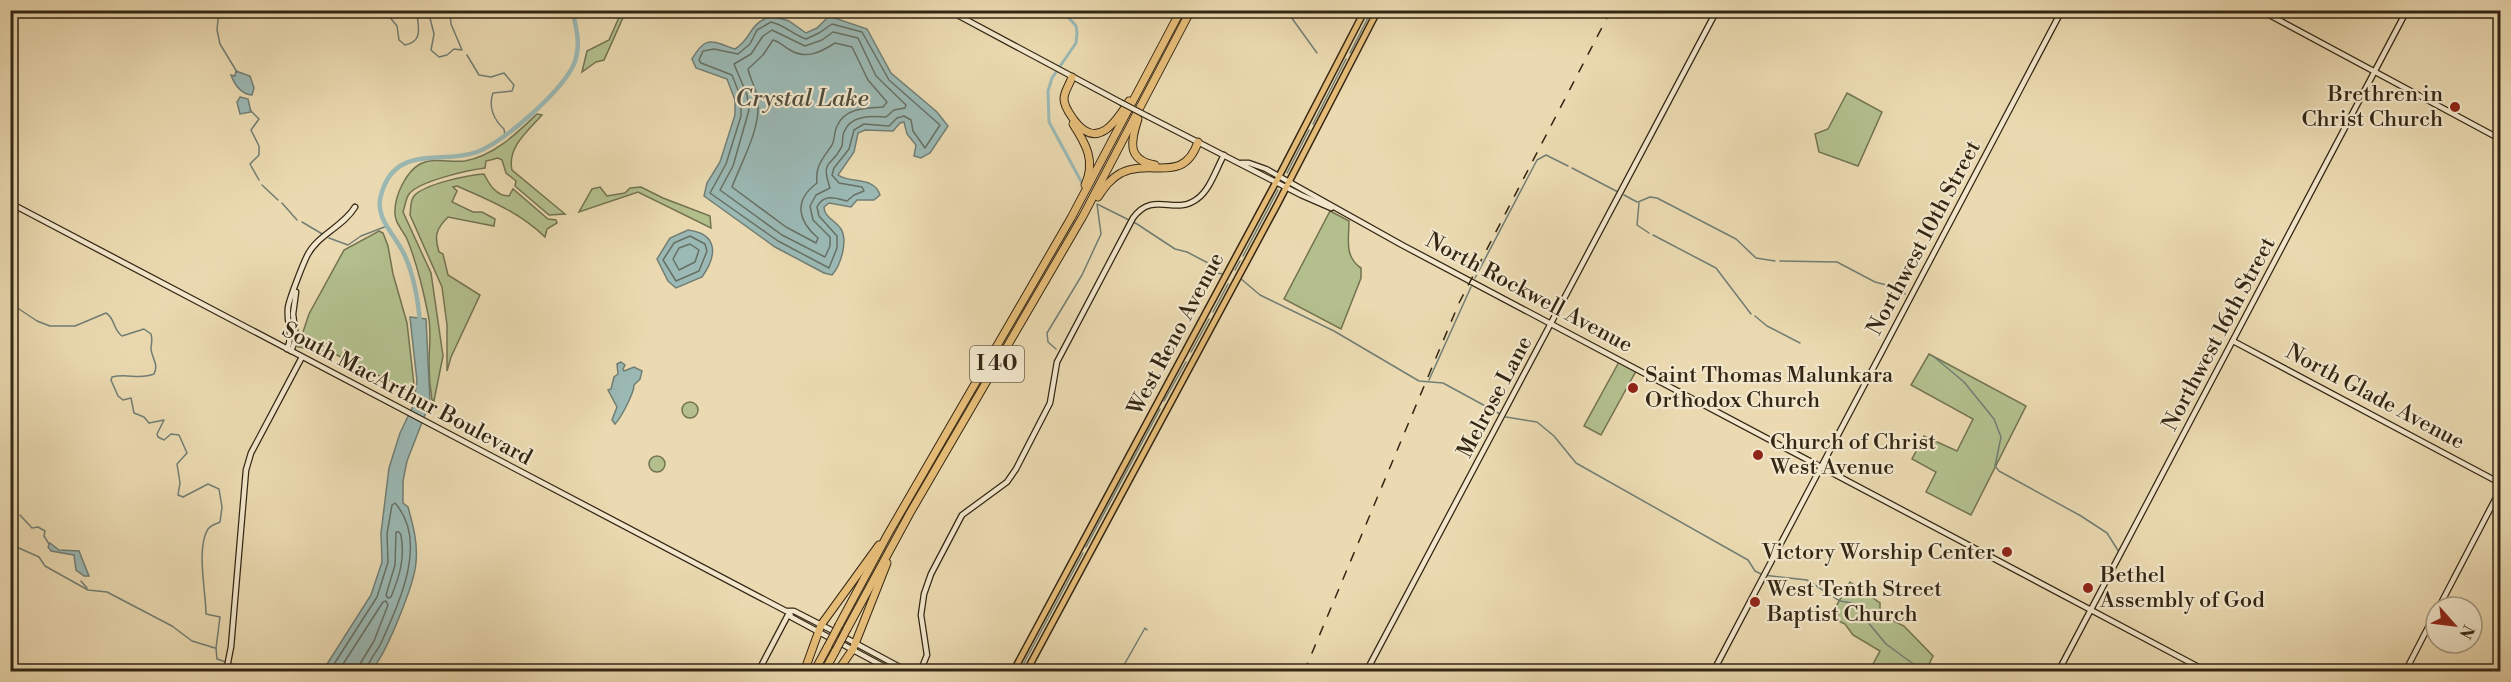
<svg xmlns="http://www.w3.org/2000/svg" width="2511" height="682" viewBox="0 0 2511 682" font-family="'Libre Bodoni',serif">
	<rect width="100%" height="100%" fill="#ebdab1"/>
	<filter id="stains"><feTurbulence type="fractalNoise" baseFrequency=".00333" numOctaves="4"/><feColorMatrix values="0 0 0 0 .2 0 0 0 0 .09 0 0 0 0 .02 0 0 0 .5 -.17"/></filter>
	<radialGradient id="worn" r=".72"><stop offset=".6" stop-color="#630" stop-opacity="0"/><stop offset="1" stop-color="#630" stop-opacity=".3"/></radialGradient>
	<g fill="#b3c08e" stroke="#737351" stroke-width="1.5">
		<polygon points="619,11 626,11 604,60 596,62 582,72 587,51 609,40 620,15"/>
		<polygon points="1847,93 1882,112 1858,166 1819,152 1815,134 1828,129"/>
		<path d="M537,114L542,115C528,131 507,147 512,170L565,214L549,215L515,186L516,181L506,173L502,160L498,158L486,161L485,168C469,170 419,181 409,194C406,198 405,206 403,212L431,273L443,356L434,401L432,400C430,388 429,376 429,364C429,347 432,331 428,314C423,289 417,263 407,239C402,229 394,222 395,211C395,195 406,172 420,164C435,157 450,163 465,161C494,156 517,133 537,114Z"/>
		<path d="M484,174C489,184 496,196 509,196L513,189L548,219L556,220L557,223L547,229L545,237C519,212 489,200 457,186L453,187L457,191L452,202L473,212H482L495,219L494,226L448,217C436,229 434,236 439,252L443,254L448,275L480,295L451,357L447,371V325L442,287L410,215C411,209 410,201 414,196C424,184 469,175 484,174Z"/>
		<polygon points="600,187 607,196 625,193 630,188 641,187 663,198 710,216 711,228 638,192 579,212 592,189"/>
		<path d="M1330,211L1349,221C1349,238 1344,257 1361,268V278L1341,329L1284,299Z"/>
		<polygon points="379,231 383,233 388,246 393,274 407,323 414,385 412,392 335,354 298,347 309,314 344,250"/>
		<polygon points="1929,354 2026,406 1971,515 1926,492 1936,472 1912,459 1924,436 1957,451 1973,419 1911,385"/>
		<polygon points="1619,362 1636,371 1601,435 1584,426"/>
		<circle cx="690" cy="410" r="8"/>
		<circle cx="657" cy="464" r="8"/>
		<polygon points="1850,582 1880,603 1880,614 1904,626 1933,656 1926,671 1882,671 1872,666 1880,651 1853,635 1845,624 1830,617"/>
	</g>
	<g fill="#9bb9b5" stroke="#717e75" stroke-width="1.5">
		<path d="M771,16L789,21L806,33L817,28L829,16L867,29L891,73L937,112L948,126L930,153L921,158L914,156L916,145L907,134L904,122L900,123L893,131L865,130L858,133L854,152L838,175C851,184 874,176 880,195L874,200H857L851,207L829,203L824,207C824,217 835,220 841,229C848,241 841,265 832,275L824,273L775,247L704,196L707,183L720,162L735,115V100L727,79L696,68L692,59C706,35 711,41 735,49C753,38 747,25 771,16Z"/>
		<path d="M236,71L250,76L254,88L252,95C241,94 235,86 231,75L235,76Z"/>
		<polygon points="240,97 248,99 251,112 240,114 237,102"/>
		<path d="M688,230C719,234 717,256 702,277L676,288L668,281L657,259L670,238Z"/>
		<path d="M410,317L426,319L430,402L407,461L403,481V503L408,507C413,525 418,543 416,562C415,582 385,659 370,671L322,672L371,595L382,562L381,533L389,468L400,433L413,406L417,381Z"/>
		<path d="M621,362L625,365L623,369L624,371L634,367L642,371L640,379L634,385C634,393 621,418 615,424L612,420L617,407L608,390L611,389L614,377L618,374L617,364Z"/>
		<polygon points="50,543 59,550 79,551 89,576 84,576 76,570 74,555 51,551 48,547"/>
	</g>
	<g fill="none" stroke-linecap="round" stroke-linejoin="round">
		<g stroke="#677064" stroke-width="1.5">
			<path d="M771,22C785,25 793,35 806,39L819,33L832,24L862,32L889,80L940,125L925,148L913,131L911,120L904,116L897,118L889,126L864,124L854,130L849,149L834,168L832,175L839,183L862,187L864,191L854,195L847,201C836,198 824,193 817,207L819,216L837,236V248L829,268L778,241L710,193L726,164L741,116V98L732,75L701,63L699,60L703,51L714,49L738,54L750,44L757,30Z"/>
			<path d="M772,30L805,46L822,40L833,32L858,38L876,76L906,105L905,108L894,110L886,117C871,116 850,115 844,132C842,136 843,142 842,146C832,168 820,158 830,188L816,195L810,206L813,220L830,237V246L825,257L782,235L720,190L733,166L749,110L747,95L734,64L751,54L763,36Z"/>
			<path d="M773,40C780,42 783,46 790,50C806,60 821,52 835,43L852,47L868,80L887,102L883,107C865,108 845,108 837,126C834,132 835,139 832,145C823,159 815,165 817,183C793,201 798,221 818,238L816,243L786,227L732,187C742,160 763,126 757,96C755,87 750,78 748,69L763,55Z"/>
			<polygon points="690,236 705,244 707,251 699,271 676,281 663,260 674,243"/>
			<polygon points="690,244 699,250 695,262 679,270 673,259 679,248"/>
			<path d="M396,532H399L401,535C405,558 400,575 391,597L388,598L386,595L395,565Z"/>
			<path d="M329,672L377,597L388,562L387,534L392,505L395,503C429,541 399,603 381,643C377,652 367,662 366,672"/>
			<polyline points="338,672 383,602 386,601 388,605 374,641 360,664 359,672"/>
		</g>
		<g stroke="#717e75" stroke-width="1.5">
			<polyline points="219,10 217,30 220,44 237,72"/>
			<path d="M384,10L397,26L399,40L405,45C425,41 417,25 417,10"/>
			<polyline points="428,10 434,34 431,50 439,57 447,55 454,49 462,50 451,24 450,14 445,10"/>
			<polyline points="1286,10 1317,53"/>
			<polyline points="1350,53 1372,10"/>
			<path d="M467,55L479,75L491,77L504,73L514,85L512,91L493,93C488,107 494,120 504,129L505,136"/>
			<polyline points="250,110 259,119 251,130 259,146 259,155 250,164 259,180"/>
			<polyline points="1313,124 1346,59"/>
			<polyline points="1572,168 1618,192"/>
			<polyline points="1287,173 1309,130"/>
			<polyline points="262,185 278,200"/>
			<polyline points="1624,195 1637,202"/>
			<polyline points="1638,202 1650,197 1657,198 1736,239 1756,258 1775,261"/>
			<polyline points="282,203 297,220"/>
			<polyline points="1639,203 1637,225 1649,233"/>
			<polyline points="302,222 324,235"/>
			<polyline points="1653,235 1716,268 1751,314"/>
			<polyline points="329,238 348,245 361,236 387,226"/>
			<polyline points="1243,256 1278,190"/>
			<polyline points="1780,261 1837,262 1875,282 1902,289 1905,294"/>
			<polyline points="1235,270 1240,261"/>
			<polyline points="1240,278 1260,295 1334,331 1419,381 1443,383 1500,414"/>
			<polyline points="1475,278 1537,160 1546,155 1568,166"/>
			<path d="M10,303L37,321L50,326H75L106,313C115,318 113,330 122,336L144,329L151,334C153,341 151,343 151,349C152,359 159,364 154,374C140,380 127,373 112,377L111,380L118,396L123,400L131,398L134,413L144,417L149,423L164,420L157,434L158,437L164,440L171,434L179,435L187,453L177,464L180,483L178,495L183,497L208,484L219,489L222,507L220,522C216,524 211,525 208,529C196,548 206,592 206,614L220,617L216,648L217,659L226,662"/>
			<polyline points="1213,312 1228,284"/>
			<polyline points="1755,316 1767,326 1800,343"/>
			<polyline points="1056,349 1048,342 1047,333 1082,275 1101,234 1097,204 1137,224 1175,249 1187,252 1208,263 1217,273 1223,274"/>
			<polyline points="1191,352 1209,319"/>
			<polyline points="1933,356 1964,382 1994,419 2001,437 1995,466 1999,471 2081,516 2107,533 2119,552"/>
			<polyline points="1429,380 1471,287"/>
			<polyline points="1164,401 1186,362"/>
			<polyline points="1506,417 1537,422 1554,436 1576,463 1748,560 1755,571 1763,575 1807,580 1840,601 1852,603 1886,644 1916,666 1918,672"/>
			<polyline points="20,515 32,528 38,527 45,531 44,536 49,544"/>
			<polyline points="10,544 39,557 45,566 88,590 107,592 172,626 192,641 215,648"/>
			<polyline points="1086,547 1160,409"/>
			<polyline points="81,581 87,588"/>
			<polyline points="231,663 240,672"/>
			<polyline points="1024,663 1083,553"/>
			<polyline points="1120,672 1145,628 1147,630"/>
		</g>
		<g stroke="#9bb9b5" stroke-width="3">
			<polyline points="1062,10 1076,26 1077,33 1076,43 1052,78 1048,91 1049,122 1082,183"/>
			<polyline points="1550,10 1559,15"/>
		</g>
		<path stroke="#9bb9b5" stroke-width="4.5" d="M420,322C418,300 414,276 405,256C396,235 374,219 381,195C395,143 442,165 477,152C505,141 557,95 572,68C582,50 577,29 572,10"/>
		<g stroke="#332614" stroke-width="7">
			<g id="secondary">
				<polyline points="948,10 1120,102"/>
				<polyline points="2260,10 2500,139"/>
				<polyline points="1149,117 1301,195 1331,208"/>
				<polyline points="1241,163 1249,163 1266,169 1402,245 2208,672"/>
				<polyline points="10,203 786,611 794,611 835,632"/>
				<polyline points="2233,341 2500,483"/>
				<path d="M287,349C294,335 286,323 288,308C288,302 303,264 307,256C317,235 343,227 355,207"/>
				<polyline points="291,351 296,339 293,314 296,292"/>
				<polyline points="2439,607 2500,490"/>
				<polyline points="790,613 791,617 832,639"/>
				<polyline points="842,636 909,672"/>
				<polyline points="840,643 894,672"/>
				<polyline points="226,672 231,647 246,470 251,453 302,357"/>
				<polyline points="758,672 789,613"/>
				<path d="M920,672L927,655L921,615L924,594L931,574L962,515L1007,482L1016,469L1050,403L1057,362L1133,218C1153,190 1175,216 1197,199C1210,190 1216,169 1224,155"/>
				<polyline points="1366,672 1717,10"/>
				<polyline points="1713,672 2062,10"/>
				<polyline points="2058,672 2407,10"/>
				<polyline points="2405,672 2436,612"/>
			</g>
		</g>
		<g stroke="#332614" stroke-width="8">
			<g id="primary">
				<polyline points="1013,672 1276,182 1365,10"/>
				<polyline points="1026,672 1277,205 1378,10"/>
			</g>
		</g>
		<g stroke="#332614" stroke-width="9">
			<g id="highway">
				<path d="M1072,77C1070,84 1064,91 1064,99C1064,107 1070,114 1074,120C1097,151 1116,122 1129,101"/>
				<path d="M1138,119C1131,140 1126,160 1155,165"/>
				<path d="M1073,124C1086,144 1096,161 1085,185"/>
				<path d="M1098,197C1104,188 1110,179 1121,173C1152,158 1183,185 1198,142"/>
				<polyline points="839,625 888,534 1071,218 1181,10"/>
				<polyline points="847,629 910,513 1083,216 1191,10"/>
				<polyline points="804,672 821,625 879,545"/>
				<polyline points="814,672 828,646"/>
				<polyline points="824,672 836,650"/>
				<polyline points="837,672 853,649 887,563"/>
			</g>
		</g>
		<use href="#secondary" stroke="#f2e7cc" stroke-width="4.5"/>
		<use href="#primary" stroke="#e6bd78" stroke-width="5"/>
		<use href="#highway" stroke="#e6bd78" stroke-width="7"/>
		<polyline stroke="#332614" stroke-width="1.5" stroke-dasharray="10 10" stroke-linecap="butt" points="1304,672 1459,303 1611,10"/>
		<g stroke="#332614" stroke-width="7" stroke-linecap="butt">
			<polyline id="secondary-bridge" points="1120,102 1149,117"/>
		</g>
		<g stroke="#332614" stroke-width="9" stroke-linecap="butt">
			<g id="highway-bridge">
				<polyline points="828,646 839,625"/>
				<polyline points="836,650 847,629"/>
			</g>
		</g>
		<use href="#secondary-bridge" stroke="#f2e7cc" stroke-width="4.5"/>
		<use href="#highway-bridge" stroke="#e6bd78" stroke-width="7"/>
	</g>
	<g fill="#8f2418" stroke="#f2e7cc" stroke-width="2">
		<circle cx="2455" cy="107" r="6"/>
		<circle cx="1633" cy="388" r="6"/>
		<circle cx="1758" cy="455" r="6"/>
		<circle cx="2007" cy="552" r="6"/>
		<circle cx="2088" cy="588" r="6"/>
		<circle cx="1755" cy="602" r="6"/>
	</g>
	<g text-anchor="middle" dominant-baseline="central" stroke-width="4.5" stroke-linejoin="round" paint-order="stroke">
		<rect fill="#f2e7cc" stroke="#6c604b" stroke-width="1.5" x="970" y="346" width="54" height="36" rx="4.5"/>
		<g font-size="21" font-weight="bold" fill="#332614">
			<text x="997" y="364">I 40</text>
		</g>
		<g font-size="22" fill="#332614" stroke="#f2e7cc" text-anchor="start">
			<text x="2443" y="94" text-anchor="end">Brethren in<tspan x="2443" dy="25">Christ Church</tspan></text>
			<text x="1645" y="375">Saint Thomas Malunkara<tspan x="1645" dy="25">Orthodox Church</tspan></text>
			<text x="1770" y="442">Church of Christ<tspan x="1770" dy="25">West Avenue</tspan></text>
			<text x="1995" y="552" text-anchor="end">Victory Worship Center</text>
			<text x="2100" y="575">Bethel<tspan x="2100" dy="25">Assembly of God</tspan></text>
			<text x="1767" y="589">West Tenth Street<tspan x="1767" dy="25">Baptist Church</tspan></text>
		</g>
		<g font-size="22" fill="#332614" stroke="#f2e7cc">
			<text transform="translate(1924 238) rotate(-62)">Northwest 10th Street</text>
			<text transform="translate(1529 293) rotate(28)">North Rockwell Avenue</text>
			<text transform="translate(1176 334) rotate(-62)">West Reno Avenue</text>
			<text transform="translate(2219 334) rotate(-62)">Northwest 16th Street</text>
			<text transform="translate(407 394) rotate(28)">South MacArthur Boulevard</text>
			<text transform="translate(1495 397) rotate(-62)">Melrose Lane</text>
			<text transform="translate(2375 397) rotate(28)">North Glade Avenue</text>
		</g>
		<g font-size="24" font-style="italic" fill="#4d4b3c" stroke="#f2e7cc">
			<text x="802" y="99">Crystal Lake</text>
		</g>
	</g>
	<rect width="2511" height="682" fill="none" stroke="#ebdab1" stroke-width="36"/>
	<rect x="12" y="12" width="2487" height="658" fill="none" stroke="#332614" stroke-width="3"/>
	<rect x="18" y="18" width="2475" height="646" fill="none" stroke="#332614" stroke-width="1.5"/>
	<g transform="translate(2454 625) rotate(118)"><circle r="28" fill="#f2e7cc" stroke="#a69a82" stroke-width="1.5"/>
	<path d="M0-4.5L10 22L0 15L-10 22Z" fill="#8f2418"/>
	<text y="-9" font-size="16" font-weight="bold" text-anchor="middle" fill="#332614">N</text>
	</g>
	<rect width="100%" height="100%" filter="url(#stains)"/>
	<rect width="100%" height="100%" fill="url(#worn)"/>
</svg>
